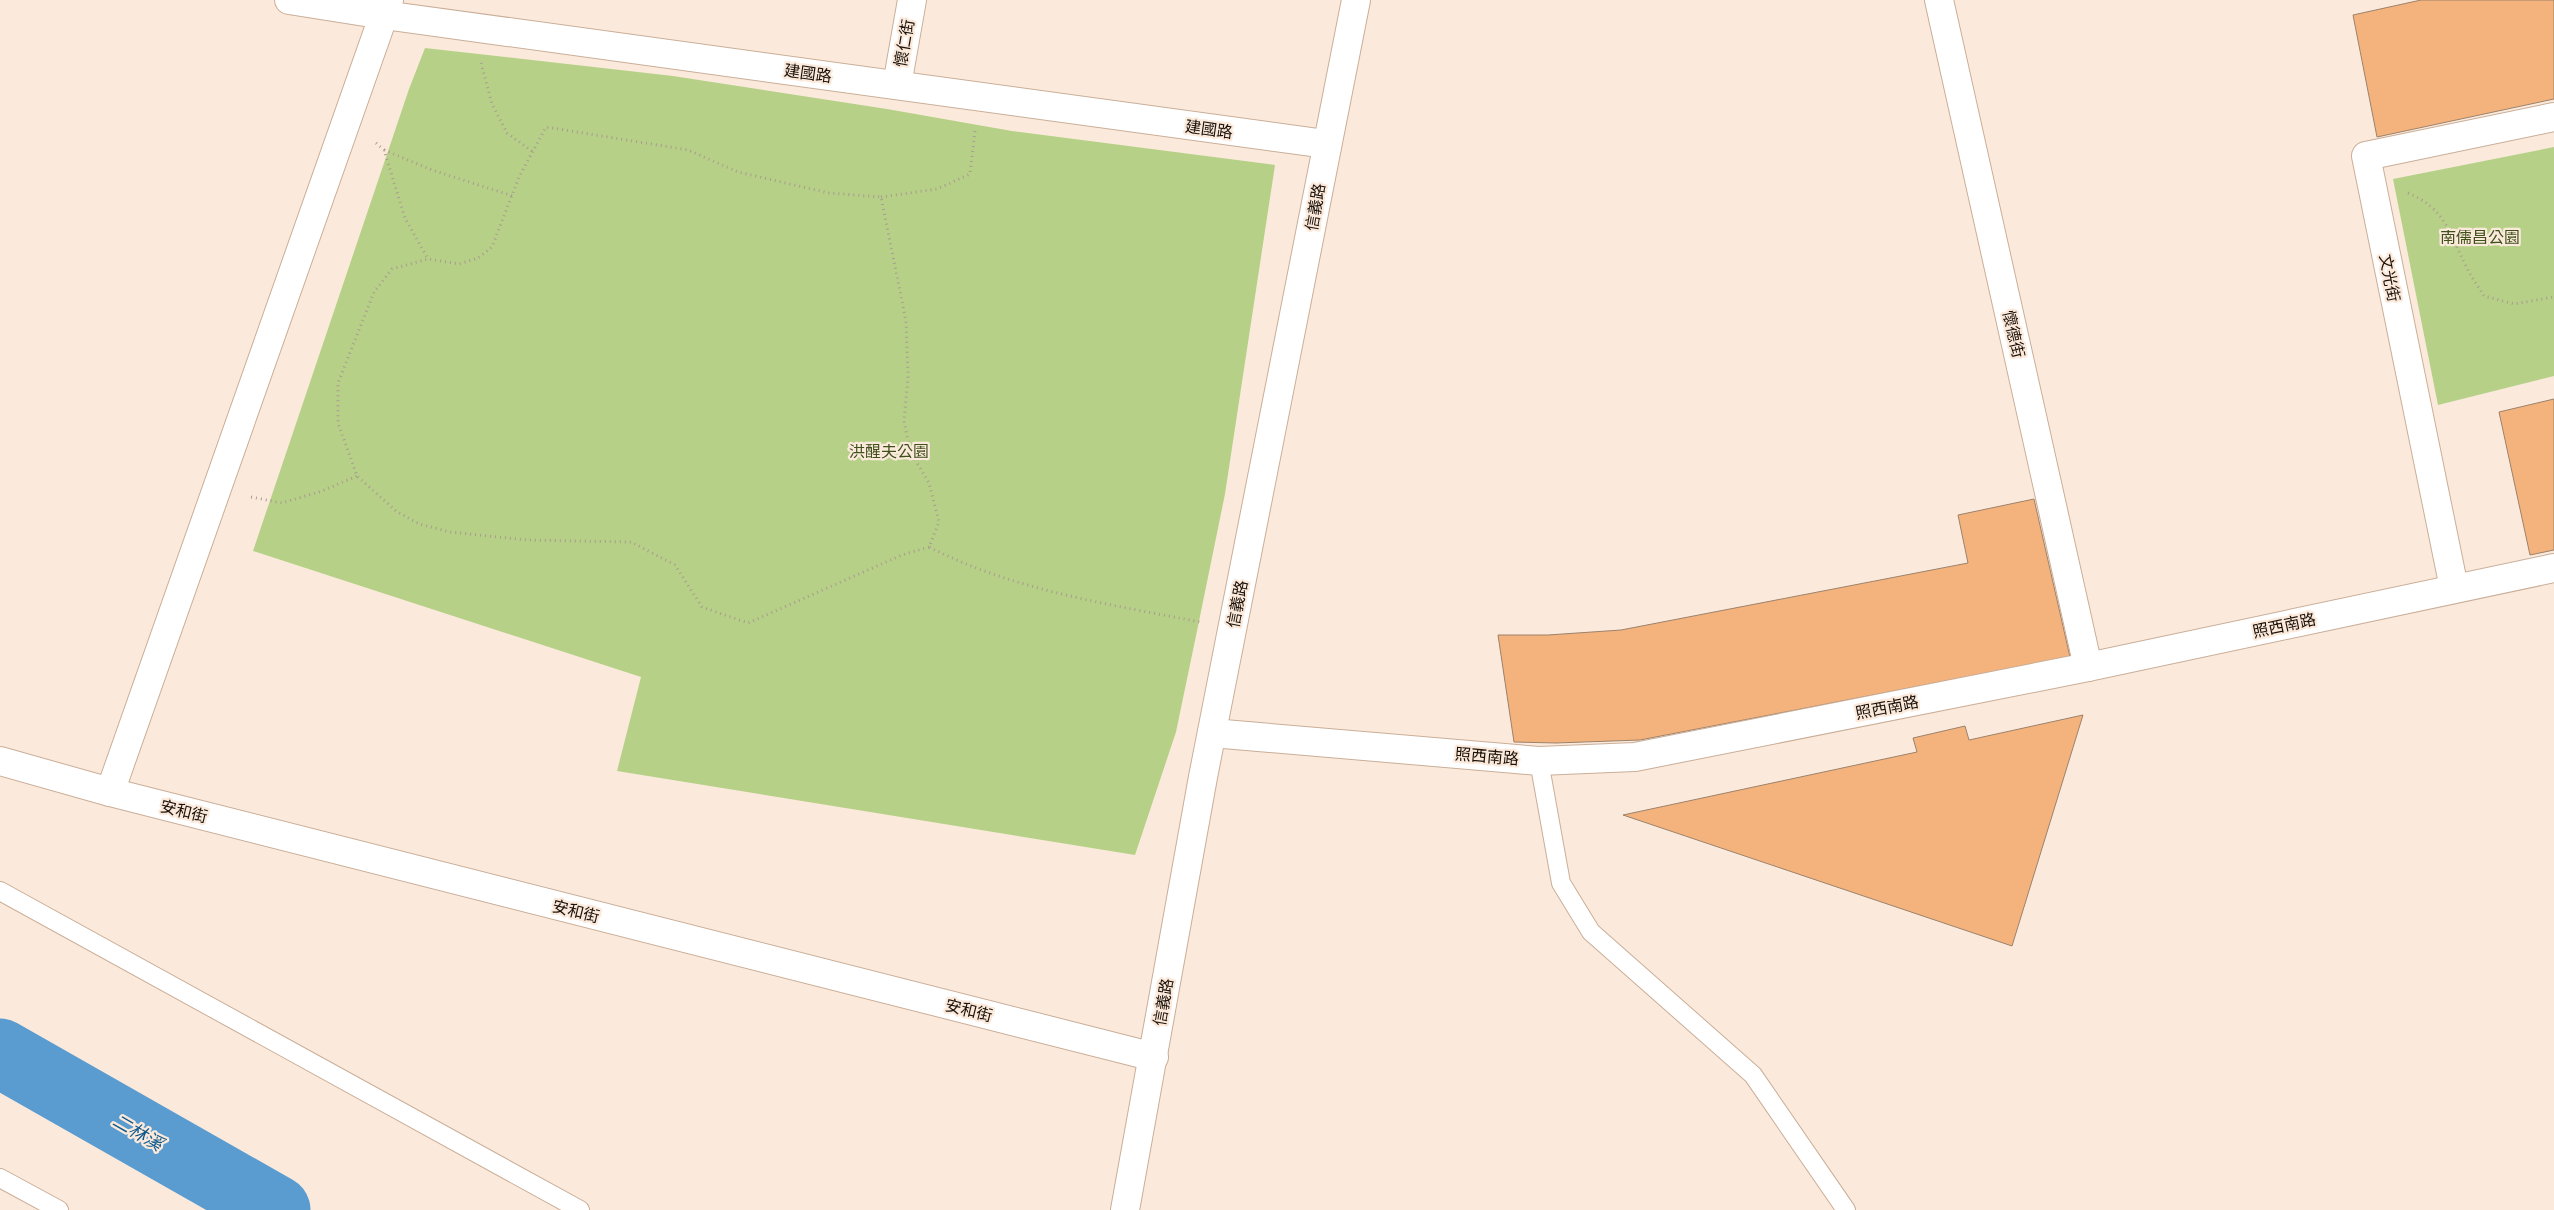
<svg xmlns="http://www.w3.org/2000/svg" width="2554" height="1210" viewBox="0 0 2554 1210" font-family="'PT Sans','Noto Sans TC',sans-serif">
	<rect width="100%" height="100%" fill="#fbeadc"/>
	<g fill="#b6d187">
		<polygon points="425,48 673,76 887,109 1012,131 1275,165 1225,494 1197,631 1176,732 1135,855 617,771 641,677 253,551 409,89"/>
		<polygon points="2554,147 2554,376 2438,405 2393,179"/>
	</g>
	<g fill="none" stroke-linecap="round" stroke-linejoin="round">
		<polyline stroke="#5a9bd0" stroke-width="69" points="0,1053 276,1210"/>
	</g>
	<g fill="#f4b37c" stroke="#9c826c">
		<polygon points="2421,0 2554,0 2554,99 2377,137 2353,15"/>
		<polygon points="2554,399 2554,550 2530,555 2499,412"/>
		<polygon points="2034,499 2070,657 1640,740 1556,743 1514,742 1498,635 1548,635 1621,630 1968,563 1958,515"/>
		<polygon points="2083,715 2012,946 1623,815 1917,752 1913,738 1965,726 1969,740"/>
	</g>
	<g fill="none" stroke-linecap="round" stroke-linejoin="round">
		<g stroke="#caae98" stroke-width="20">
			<g id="lane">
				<polyline points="1539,761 1561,883 1591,932 1753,1075 1846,1210"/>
				<polyline points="0,891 580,1210"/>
				<polyline points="0,1178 59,1210"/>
			</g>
		</g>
		<g stroke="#caae98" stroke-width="30">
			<g id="street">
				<polyline points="289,0 384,15 1326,144"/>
				<polyline points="1939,0 2088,667"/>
				<polyline points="897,85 912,0"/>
				<polyline points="2454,588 2366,156 2554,117"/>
				<polyline points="1212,733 1539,761 1635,757 2088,667 2554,568"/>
				<polyline points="0,761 110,792 1154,1057"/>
				<polyline points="110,792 389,0"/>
			</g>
		</g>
		<g stroke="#caae98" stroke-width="30">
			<polyline id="secondary" points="1125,1210 1203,777 1356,0"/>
		</g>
		<g stroke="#aa9b90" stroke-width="3" stroke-dasharray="1 4" stroke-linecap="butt">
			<polyline points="481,63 492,104 507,133 533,152"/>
			<polyline points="376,143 384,150 405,218 428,259"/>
			<polyline points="384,150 432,170 513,196"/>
			<path d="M2408,193C2446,209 2449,233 2466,266C2471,277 2478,286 2484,296L2514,304L2554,297"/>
			<polyline points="881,197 937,189 970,174 975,131"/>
			<polyline points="251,497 282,503 322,491 357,476"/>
			<path d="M929,547L902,555L748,623L702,607L675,565L631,542L527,540L450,532L419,524L396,511L357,476L338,423V383L374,292L392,269L428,259L459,264L478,258L492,247L519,177L546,127L688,150L738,172L829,193L881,197L906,321L908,377L904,421L910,451L929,483L939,522L929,547C1013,590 1107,604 1200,622"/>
		</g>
		<use href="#lane" stroke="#fff" stroke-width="18"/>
		<use href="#street" stroke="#fff" stroke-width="28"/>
		<use href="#secondary" stroke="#fff" stroke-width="28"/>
	</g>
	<g text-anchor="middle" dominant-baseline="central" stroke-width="4.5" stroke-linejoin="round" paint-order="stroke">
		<g font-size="16" fill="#1b1109" stroke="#fbeadc">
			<text transform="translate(904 43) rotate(-80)">懷仁街</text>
			<text transform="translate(808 73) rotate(8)">建國路</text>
			<text transform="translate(1209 129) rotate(8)">建國路</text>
			<text transform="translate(1315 207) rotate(-80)">信義路</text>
			<text transform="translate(2390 278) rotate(79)">文光街</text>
			<text transform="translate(2014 334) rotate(77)">懷德街</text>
			<text transform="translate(1237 604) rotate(-79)">信義路</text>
			<text transform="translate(2284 625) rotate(-12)">照西南路</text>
			<text transform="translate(1887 707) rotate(-11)">照西南路</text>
			<text transform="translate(1487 756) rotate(5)">照西南路</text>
			<text transform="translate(184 811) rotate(14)">安和街</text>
			<text transform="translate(576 911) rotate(14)">安和街</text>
			<text transform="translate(1163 1002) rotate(-80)">信義路</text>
			<text transform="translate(969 1010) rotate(14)">安和街</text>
		</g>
		<g font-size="16" fill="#3f501b" stroke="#fbeadc">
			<text x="2480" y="237">南儒昌公園</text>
			<text x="889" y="451">洪醒夫公園</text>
		</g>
		<g font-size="18" font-style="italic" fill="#0e598c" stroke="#fbeadc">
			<text transform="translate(138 1132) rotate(30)">二林溪</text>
		</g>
	</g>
</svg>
